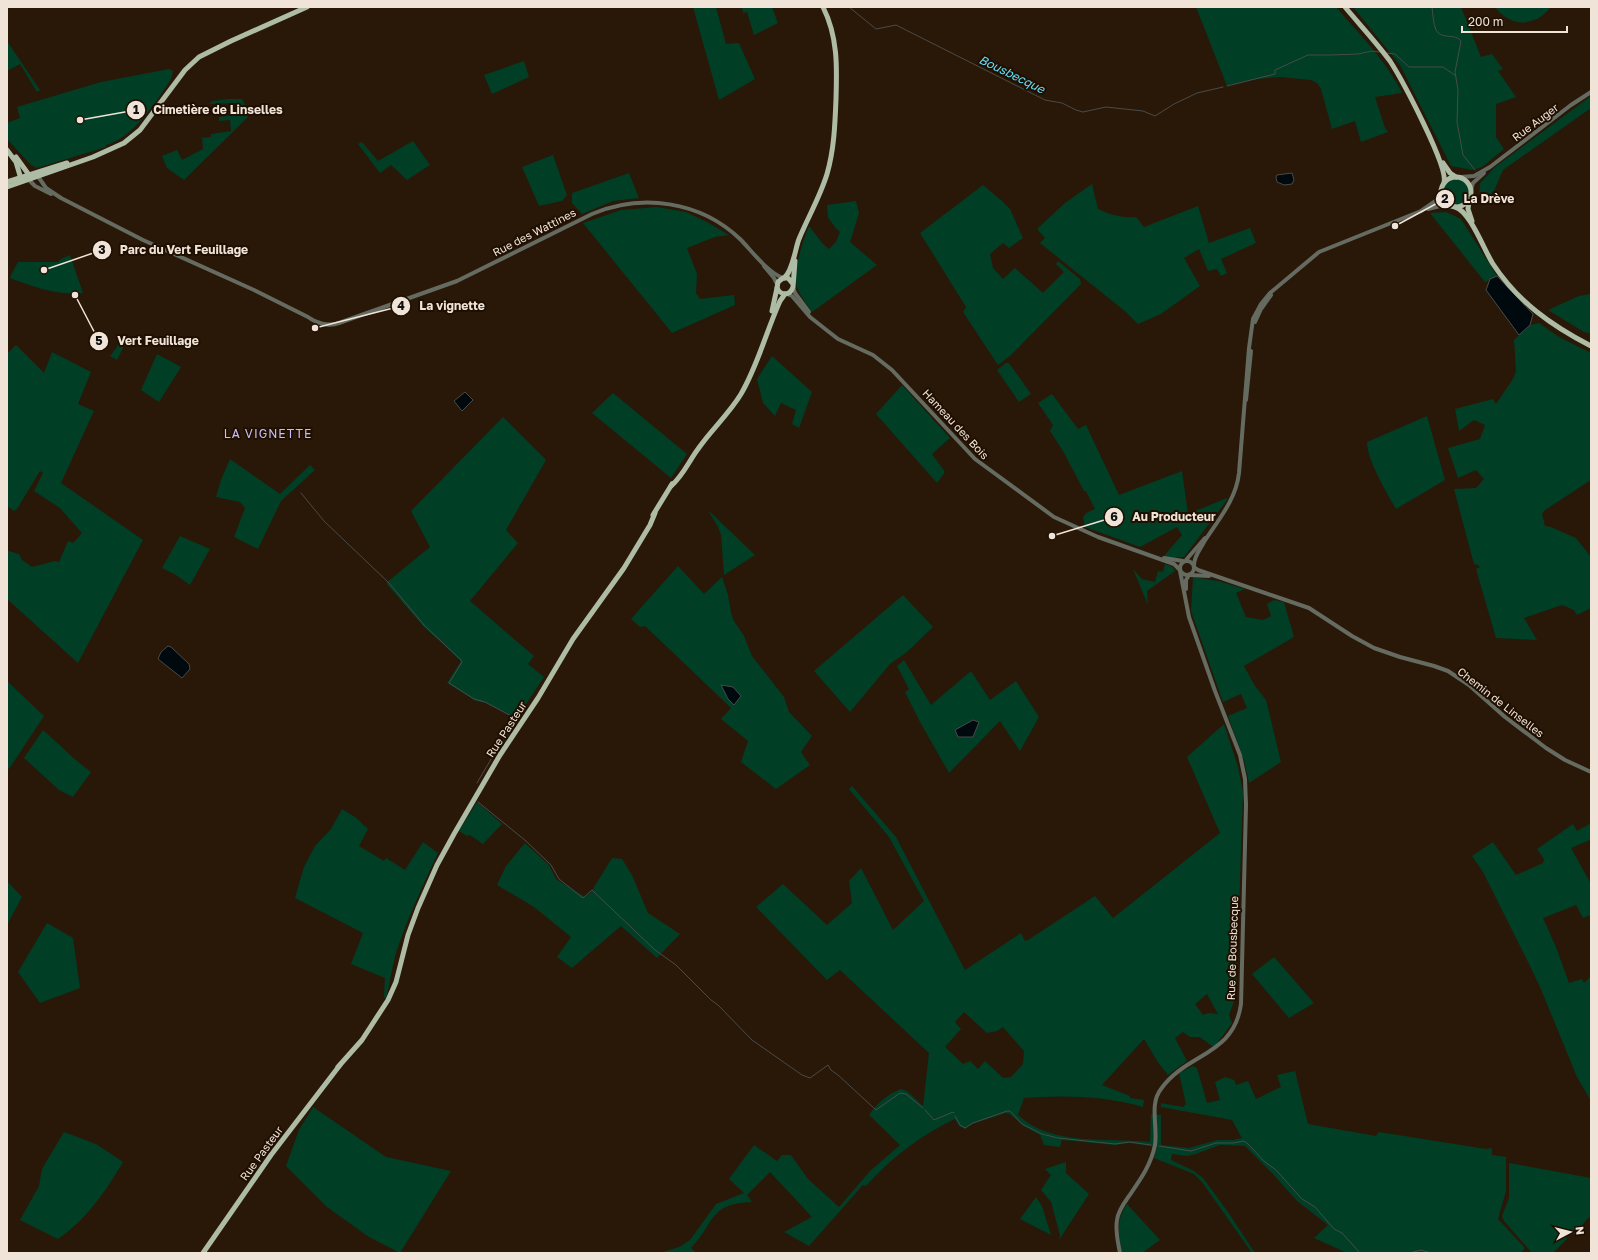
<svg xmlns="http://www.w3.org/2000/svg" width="1598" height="1260" viewBox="0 0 1598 1260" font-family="'Golos Text',sans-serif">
	<rect width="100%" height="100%" fill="#291807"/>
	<g fill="#003e25" fill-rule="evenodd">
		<polygon points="693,7 716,7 726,44 739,43 755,79 719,100"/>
		<polygon points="742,7 772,7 778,23 754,35 747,12 743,13"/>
		<path d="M1196,7H1336C1359,34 1386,60 1402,93L1375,97L1385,128L1388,132L1361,142L1355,121L1332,129L1321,89L1317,83L1311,80L1280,77L1257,79L1227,86Z"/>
		<polygon points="1353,7 1461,7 1481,57 1492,54 1503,69 1498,71 1516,97 1496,104 1496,137 1504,149 1482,167 1473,170 1451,166 1400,65"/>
		<path d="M1495,7H1551C1535,27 1511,28 1495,7Z"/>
		<polygon points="7,41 40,90 37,92 20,64 7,71"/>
		<polygon points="524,61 529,77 492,94 484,75"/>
		<path d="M169,69L173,71L171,79C157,101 132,139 106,145V147L37,168L31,165L7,139V123L20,118L17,107L101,82Z"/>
		<polygon points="1591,96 1591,108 1503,170 1494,191 1489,196 1485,197 1479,194 1480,183 1495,167"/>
		<polygon points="228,99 242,99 247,108 248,117 184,180 167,168 162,156 177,150 182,160 203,149 202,138 211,137 211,134 231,131 230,120 219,121 219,117 240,114 238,103 209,104 212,101"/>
		<polygon points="413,141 430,165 407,180 391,165 380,173 358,144 362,142 378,161"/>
		<polygon points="553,155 567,195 562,201 539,206 522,167"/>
		<polygon points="629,173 639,198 613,201 582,214 572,203 572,193"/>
		<circle cx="1456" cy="192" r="13"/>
		<path d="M1092,184L1098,209C1111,215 1122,218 1136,217L1144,227L1198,206L1209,243L1250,228L1256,243L1221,259L1227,273L1221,276L1217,269L1208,271L1199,249L1184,258L1200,286L1161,314L1138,324L1126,312L1040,243L1045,238L1038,230V228L1065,203Z"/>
		<polygon points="983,185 1002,201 1010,209 1023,238 1009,248 1003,243 990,254 993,268 1003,279 1015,268 1043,293 1064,272 1056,264 1058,261 1080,279 1081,284 1011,355 998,365 963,312 966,307 920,233"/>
		<path d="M856,201L859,213L850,242L877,265L812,312C807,305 802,298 798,290C791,274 803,241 809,226L823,244L829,249L836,242L840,232C833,226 833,223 828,218L827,205Z"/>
		<polygon points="657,207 686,212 707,222 729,235 715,237 687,248 697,274 696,293 700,299 734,295 735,305 672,333 583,223 621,210"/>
		<polygon points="1446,212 1461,219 1497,276 1485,282 1430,213"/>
		<path d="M70,255L83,293C58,296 36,287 12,279L10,277L18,262H58L61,259Z"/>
		<polygon points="1591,294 1591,334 1584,332 1548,310 1579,296"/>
		<polygon points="1539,323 1559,337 1591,353 1591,480 1545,510 1542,514 1545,526 1551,527 1576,538 1591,557 1591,608 1577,615 1574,610 1562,605 1524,618 1537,640 1496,638 1476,569 1480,567 1478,565 1474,564 1454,489 1476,488 1484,479 1476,470 1458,478 1448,448 1480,439 1485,425 1474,420 1459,431 1455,409 1493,399 1496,404 1513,379 1516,371 1514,340 1530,325"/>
		<polygon points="121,336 127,340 117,360 110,356 117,347"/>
		<polygon points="16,345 44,373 52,352 91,372 78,404 94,411 61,483 143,540 78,663 7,599 8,587 7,551 9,551 19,554 22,560 32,567 55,561 59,562 68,541 73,543 82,533 60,508 34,491 43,473 40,471 17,509 14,511 7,506 7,354"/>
		<polygon points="157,354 181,367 159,402 141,390"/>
		<polygon points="772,356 812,392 799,428 792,424 796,410 781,403 775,416 763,403 757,379"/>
		<polygon points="1006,363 1009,363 1031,394 1019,402 997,370"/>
		<polygon points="902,385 950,438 932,454 945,472 937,483 876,414"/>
		<polygon points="613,393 687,454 671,478 592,413"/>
		<polygon points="1052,394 1078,429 1086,425 1119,495 1182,471 1188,514 1227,498 1227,500 1184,557 1173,558 1164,556 1182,535 1177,527 1140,547 1085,527 1083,517 1086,513 1095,509 1086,491 1084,491 1063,451 1050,431 1053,425 1038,403"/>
		<path d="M1427,416L1445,480L1396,509C1387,493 1367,460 1367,442Z"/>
		<polygon points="503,417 546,460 506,530 518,543 470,601 534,656 528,664 544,677 516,719 486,703 476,701 447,683 461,661 423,626 386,583 430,547 411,511"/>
		<polygon points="230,459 280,494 310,465 315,470 281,501 258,549 234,537 245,508 240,502 216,497 221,480"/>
		<polygon points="708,510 755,555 724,575 721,535 718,527"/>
		<polygon points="180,536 210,549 190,585 176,575 162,568"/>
		<polygon points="1165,564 1173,567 1175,571 1147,591 1148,605 1133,569 1142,579 1155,582 1158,571 1163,572"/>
		<polygon points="678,566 704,594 722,577 728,595 731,613 734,621 744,636 752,656 784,697 789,712 812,736 801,752 810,765 776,789 741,762 748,741 721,719 731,708 645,626 640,627 631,619"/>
		<polygon points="1193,577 1218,581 1245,589 1236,593 1246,617 1263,620 1271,616 1267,604 1274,600 1284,602 1294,637 1244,666 1255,686 1266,700 1281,762 1249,783 1244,760 1228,716 1247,708 1241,694 1223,702 1191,611"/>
		<polygon points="903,595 933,627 907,652 890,664 850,712 814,671"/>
		<polygon points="904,660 931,705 971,671 990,700 1016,681 1039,717 1020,751 1000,721 949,773 920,722 905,692 909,689 897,666"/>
		<polygon points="7,681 44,716 9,769 7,767"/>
		<path d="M1224,724L1238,767L1243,792L1236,996L1229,1015L1232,1023L1215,1046H1212L1200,1037H1190L1183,1032L1175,1038L1187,1061L1168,1075L1159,1064L1144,1039L1102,1085L1130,1096V1098L1144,1100L1143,1107C1104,1096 1064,1095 1024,1098L1018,1115C1053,1147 1107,1137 1150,1142L1151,1114L1161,1115V1145L1189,1148L1217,1140H1233L1242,1138L1232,1120L1161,1107V1103L1183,1107L1186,1104L1179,1073L1193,1066L1197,1068L1207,1103L1220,1100L1215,1082L1225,1077L1234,1080L1236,1085L1248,1081L1256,1099L1281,1087L1277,1075L1295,1071L1308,1124L1376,1136L1379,1132L1486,1149L1492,1148V1155L1506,1157V1191L1498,1219L1525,1248L1521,1253H1347L1314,1238L1328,1225L1297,1201L1272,1173L1245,1146L1220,1145L1196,1154L1187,1156L1172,1154L1171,1160L1194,1171L1203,1178L1228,1212L1255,1253H1252L1202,1182L1194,1174L1154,1158L1157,1147L1130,1143L1115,1145L1062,1140L1060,1147L1044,1145L1040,1135L1022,1125L1010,1114L1006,1113L972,1124L965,1129L959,1126L955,1119C921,1135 891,1158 866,1186L863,1185L809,1246L784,1232L812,1217L770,1172L747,1195L752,1202C708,1204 716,1222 691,1248L696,1253H660L679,1247L690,1240L716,1204L744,1193L729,1179L754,1145L777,1161L782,1155H791L808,1179L839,1207L870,1171L900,1145L869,1115C877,1103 888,1094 901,1089L907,1091L923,1106L929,1053L840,970L827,980L756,907L783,884L827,925L852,903L849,881L861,868L893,930L924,901L889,837L849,789L852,786L896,837L965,970L1021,933L1025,941L1028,940L1095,896L1113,918L1220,833L1187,757ZM1207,994L1218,1014L1209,1013L1203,1015L1195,1004ZM964,1012L987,1033L997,1031L1003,1027L1024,1051L1023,1064L1011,1077L1003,1078L985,1061L978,1069L970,1061L963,1064L945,1047L961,1029L955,1022Z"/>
		<path d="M43,730C59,744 73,759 91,772L73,797L59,790L24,758Z"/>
		<polygon points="477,802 502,824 483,844 470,835 467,836 459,831"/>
		<path d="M342,809L355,817L368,829L359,846L384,861L386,858L405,870L423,842L438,853C423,885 408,917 397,950C392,966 390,983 386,999L384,997L385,978L351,964L363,933L295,898L304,867L315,846L331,829Z"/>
		<polygon points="1591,823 1591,843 1590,840 1571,848 1591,884 1591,915 1583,918 1576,905 1543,918 1556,947 1569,983 1582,979 1584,983 1591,976 1591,1101 1577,1077 1540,987 1529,964 1483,872 1472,856 1493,842 1516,875 1543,863 1544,859 1537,849 1573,824 1577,831"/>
		<polygon points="525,843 549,865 556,879 585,897 591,892 612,858 622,859 632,875 648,913 680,934 657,958 621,926 572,968 557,957 571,937 534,907 497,885 506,866"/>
		<polygon points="7,881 22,897 7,925"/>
		<polygon points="47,923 73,938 80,988 40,1003 18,972"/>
		<polygon points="1274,957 1314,1003 1289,1018 1252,974"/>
		<polygon points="313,1107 386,1157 451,1171 400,1253 369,1237 327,1207 286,1166 299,1130"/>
		<path d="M64,1132L96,1144L123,1162C106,1191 86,1220 58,1239L20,1220L39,1186L42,1169Z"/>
		<polygon points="1066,1162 1066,1173 1089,1194 1059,1240 1060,1235 1051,1202 1041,1190 1051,1175 1045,1169"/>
		<polygon points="1509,1163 1591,1178 1591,1215 1574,1234 1569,1234 1566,1236 1567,1239 1553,1253 1547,1252 1545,1253 1532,1253 1504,1221 1502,1216 1509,1198"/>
		<polygon points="1036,1197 1042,1206 1051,1235 1020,1219"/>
		<path d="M1127,1204L1160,1240L1142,1253H1122C1119,1234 1115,1221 1127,1204Z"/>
	</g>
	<g fill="#00090d" stroke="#484b4a">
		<polygon points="1292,173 1294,180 1292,184 1284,185 1277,182 1276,177 1277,175"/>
		<polygon points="1497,276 1533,314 1530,325 1519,335 1486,290 1490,279"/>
		<polygon points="465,392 473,400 462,411 454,401"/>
		<polygon points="168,646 171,647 189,664 190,669 182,678 158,659 161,652"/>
		<polygon points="721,685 733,687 741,696 734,705 728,699"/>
		<polygon points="973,720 979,722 973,737 958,737 955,730"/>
	</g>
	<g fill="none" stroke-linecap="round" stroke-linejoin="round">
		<g stroke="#484b4a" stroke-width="1">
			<polyline points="849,7 876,29 896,25 1045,100 1062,103 1076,110 1083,112 1106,107 1143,111 1155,116 1174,104 1197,93 1223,87"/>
			<path d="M1432,7C1433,14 1433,23 1436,30C1441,40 1456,33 1461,41L1455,72L1458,90L1457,122L1463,155L1475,170"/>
			<polyline points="1387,53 1395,54 1409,67 1443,67 1456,76"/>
			<polyline points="1227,86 1275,74 1275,70 1308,55 1330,55 1358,54 1372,51 1379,52"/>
			<polyline points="301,493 324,521 389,583 424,625 461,660 462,662 449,683 474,699 485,702 517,719 497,749 477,783"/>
			<polyline points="478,802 526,841 551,865 559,879 583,898 592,890 655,950 676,965 711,1000 718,1005 752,1040 802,1075 810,1078 828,1065 831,1070 838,1075 876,1110 900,1093 906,1094 923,1108"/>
			<polyline points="925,1110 934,1120 953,1112 954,1113"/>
			<polyline points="955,1116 960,1125 965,1128 973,1123 1007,1111 1010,1111 1022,1124 1042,1134 1058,1138 1115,1144 1129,1142 1151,1145"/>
			<polyline points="1159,1146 1191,1151 1216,1143 1233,1143 1244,1141 1248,1144 1265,1162 1276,1170 1302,1199 1315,1207 1334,1229 1342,1233 1360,1253"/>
			<polyline points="1410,1253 1421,1250 1431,1253"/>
		</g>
		<g stroke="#656b61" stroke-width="4">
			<path d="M37,175L46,188L61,198L143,240L254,290L308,317C316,323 328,327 339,323L457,281L592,214C642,193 700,201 740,239C752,251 767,272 783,278"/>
			<polyline points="1461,177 1474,176 1490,167 1571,105 1591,92"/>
			<polyline points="29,180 35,186 51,194"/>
			<polyline points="1471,190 1473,183 1484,173"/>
			<polyline points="1428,209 1444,205 1449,205"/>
			<polyline points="764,266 774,278 777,284"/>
			<polyline points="793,287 795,293 809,312"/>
			<polyline points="787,294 792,296 810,317 829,332 838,339 873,355 892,370 975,459 1054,517 1098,537 1174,564 1180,570"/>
			<polyline points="1255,322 1261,309 1271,295"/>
			<polyline points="1246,400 1251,351"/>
			<polyline points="1164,558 1183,561"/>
			<polyline points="1186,560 1205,538"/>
			<circle cx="1187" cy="568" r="7"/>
			<path d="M1194,565C1194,556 1200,550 1204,542C1218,520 1236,500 1239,473L1249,348L1253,319L1261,304L1270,293L1319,252L1421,211L1437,200L1441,192"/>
			<polyline points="1194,567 1198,570 1309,608 1352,636 1374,648 1400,657 1434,666 1448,671 1469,685 1505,717 1546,748 1565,760 1591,772"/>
			<polyline points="1190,575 1209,576"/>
			<polyline points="1186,589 1186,580 1189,575"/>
			<path d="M1120,1253C1118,1242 1115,1231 1117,1220C1118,1211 1124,1203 1129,1196C1140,1180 1151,1165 1155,1145C1158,1127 1149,1104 1161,1089C1186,1053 1234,1056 1241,1004L1246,805L1245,779L1240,755L1215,691L1189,617L1180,571"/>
		</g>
		<g stroke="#aebca6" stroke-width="5">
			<path d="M1345,7C1360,25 1376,42 1390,61C1401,78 1449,167 1444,183"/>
			<polyline points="7,150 16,162 21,179"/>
			<polyline points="16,157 29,175"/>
			<polyline points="1443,163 1450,173 1456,177"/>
			<circle cx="1456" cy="192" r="15"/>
			<polyline points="7,182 67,163"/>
			<polyline points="7,187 93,157 124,143 140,130 185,70 199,57 231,41 307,7"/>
			<polyline points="1469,200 1468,209 1472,221"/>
			<path d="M1455,207C1470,211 1484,250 1493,264C1518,302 1552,326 1591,346"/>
			<path d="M784,278C793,271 795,249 799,239C808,217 820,197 827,174C834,150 835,125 836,99C837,67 838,37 823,7"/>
			<path d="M793,284L788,278H783L778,282L777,288C781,296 790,296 793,287L795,261"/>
			<polyline points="772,311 777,288"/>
			<path d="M671,486C683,476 689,461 698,449C711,430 729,414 741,394C758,365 766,332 780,301L785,294"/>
			<polyline points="653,515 672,484"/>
			<polyline points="338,1067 362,1040 388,1000 396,982 408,935 418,908 437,865 454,834 500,755 538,698 573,639 624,568 650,525 655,513"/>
			<polyline points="203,1253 271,1155 340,1065"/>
		</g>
	</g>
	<g text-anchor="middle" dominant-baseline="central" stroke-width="4" stroke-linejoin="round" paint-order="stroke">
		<g font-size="11" fill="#f0e4d9" stroke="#1f0f01">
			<text transform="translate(1535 122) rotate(-37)">Rue Auger</text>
			<text transform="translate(534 232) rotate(-27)">Rue des Wattines</text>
			<text transform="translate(956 424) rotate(47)">Hameau des Bois</text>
			<text transform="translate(1501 702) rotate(38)">Chemin de Linselles</text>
			<text transform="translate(506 729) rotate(-57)">Rue Pasteur</text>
			<text transform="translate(1232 948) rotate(-88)">Rue de Bousbecque</text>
			<text transform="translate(261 1153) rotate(-54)">Rue Pasteur</text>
		</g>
		<g font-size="12" font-style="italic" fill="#63dffc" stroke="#1f0f01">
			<text transform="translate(1012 74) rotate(26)">Bousbecque</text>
		</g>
		<g font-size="12" letter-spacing="1" fill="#c8bef7" stroke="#1f0f01">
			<text x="268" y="433">LA VIGNETTE</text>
		</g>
	</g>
	<path fill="none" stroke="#f0e4d9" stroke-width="1.5" d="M80 120L136 110M1395 226L1445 199M44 270L102 250M315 328L401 306M75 295L99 341M1052 536L1114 517"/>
	<g fill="#f0e4d9" stroke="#1f0f01" stroke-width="1.5">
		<circle cx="80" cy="120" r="4"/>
		<circle cx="1395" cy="226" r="4"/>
		<circle cx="44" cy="270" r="4"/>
		<circle cx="315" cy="328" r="4"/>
		<circle cx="75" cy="295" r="4"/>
		<circle cx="1052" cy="536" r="4"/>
		<circle cx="136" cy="110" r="10"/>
		<circle cx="1445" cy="199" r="10"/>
		<circle cx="102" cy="250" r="10"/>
		<circle cx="401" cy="306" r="10"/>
		<circle cx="99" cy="341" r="10"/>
		<circle cx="1114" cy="517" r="10"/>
	</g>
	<g font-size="12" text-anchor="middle" font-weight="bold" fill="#111">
		<text x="136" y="114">1</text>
		<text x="1445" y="203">2</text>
		<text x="102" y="254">3</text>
		<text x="401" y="310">4</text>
		<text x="99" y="345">5</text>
		<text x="1114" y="521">6</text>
	</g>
	<g font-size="12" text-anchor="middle" font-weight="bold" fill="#f0e4d9" stroke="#1f0f01" stroke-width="4" stroke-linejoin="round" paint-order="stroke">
		<text x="218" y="114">Cimetière de Linselles</text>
		<text x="1489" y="203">La Drève</text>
		<text x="184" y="254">Parc du Vert Feuillage</text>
		<text x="452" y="310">La vignette</text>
		<text x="158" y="345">Vert Feuillage</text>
		<text x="1174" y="521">Au Producteur</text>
	</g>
	<rect width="1598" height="1260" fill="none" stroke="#f0e4d9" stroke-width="16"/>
	<g transform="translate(1570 1232) rotate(83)" stroke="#1f0f01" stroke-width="3" paint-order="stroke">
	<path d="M0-3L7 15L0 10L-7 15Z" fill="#f0e4d9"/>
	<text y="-6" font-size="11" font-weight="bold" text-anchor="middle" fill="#f0e4d9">N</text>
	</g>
	<path d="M1462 26v6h105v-6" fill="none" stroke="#f0e4d9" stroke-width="2"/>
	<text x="1468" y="26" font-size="12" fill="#f0e4d9" stroke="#1f0f01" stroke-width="3" paint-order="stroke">200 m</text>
</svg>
